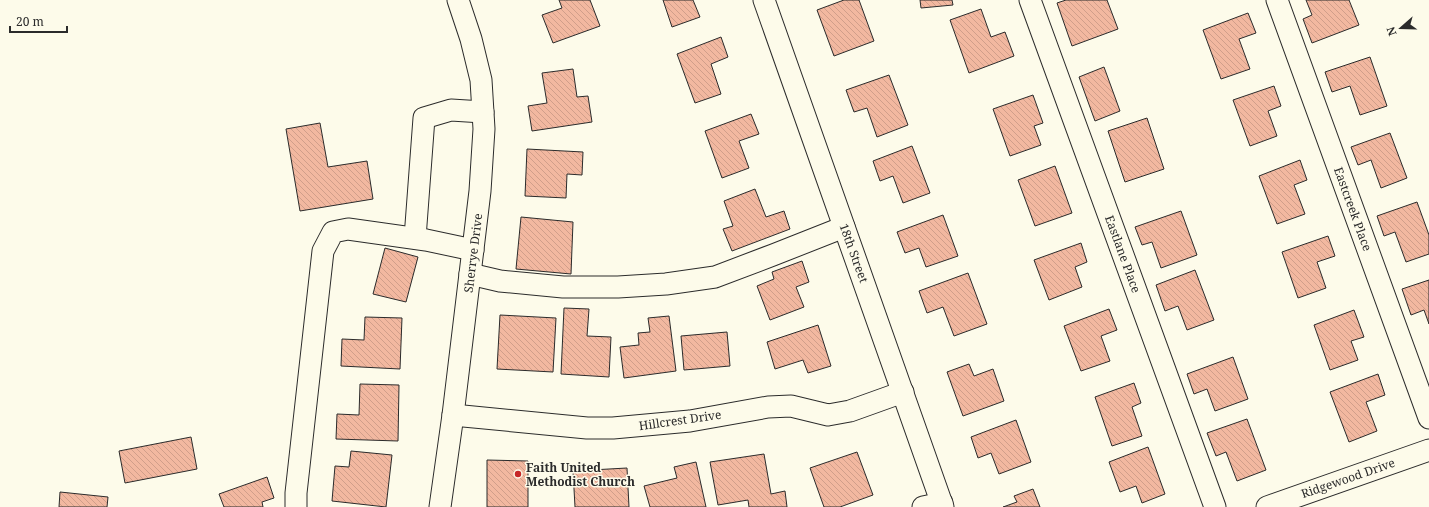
<svg xmlns="http://www.w3.org/2000/svg" width="1429" height="507" viewBox="0 0 1429 507" font-family="'Noto Serif',serif">
	<defs>
		<pattern id="building-back-hatch" width="6" height="6" patternUnits="userSpaceOnUse"><rect width="6" height="6" fill="#f2b8a0"/><path d="M-1 5l2 2M0 0l6 6M5-1l2 2" fill="none" stroke="#d09e8a"/></pattern>
	</defs>
	<rect width="100%" height="100%" fill="#fdfbea"/>
	<g fill="url(#building-back-hatch)" stroke="#2b2b2b">
		<polygon points="559,0 590,0 600,26 553,43 542,15 562,8"/>
		<polygon points="663,0 693,0 700,17 672,27"/>
		<polygon points="844,0 859,0 874,41 834,56 817,10"/>
		<polygon points="920,0 952,0 953,5 921,8"/>
		<polygon points="1066,0 1107,0 1118,29 1072,46 1057,3"/>
		<polygon points="1306,0 1349,0 1359,25 1312,43 1303,19 1312,15"/>
		<polygon points="981,9 991,37 1005,32 1014,56 969,73 950,20"/>
		<polygon points="1248,13 1256,33 1239,39 1250,69 1221,79 1203,30"/>
		<polygon points="721,37 728,57 711,64 721,94 695,103 677,54"/>
		<polygon points="1370,57 1387,106 1360,115 1350,86 1332,92 1325,72"/>
		<polygon points="1104,67 1120,111 1095,121 1079,77"/>
		<polygon points="573,69 577,97 588,96 592,122 532,131 528,106 547,103 542,73"/>
		<polygon points="889,75 908,125 877,137 867,108 854,112 846,90"/>
		<polygon points="1274,86 1281,106 1268,111 1277,136 1250,146 1233,100"/>
		<polygon points="1033,95 1043,123 1034,126 1041,145 1010,156 993,109"/>
		<polygon points="751,114 759,134 739,141 749,168 722,178 705,131"/>
		<polygon points="1147,118 1164,169 1125,182 1108,131"/>
		<polygon points="320,123 328,167 367,161 373,199 300,211 286,129"/>
		<polygon points="1390,133 1407,178 1381,188 1371,160 1358,165 1351,147"/>
		<polygon points="912,146 930,193 903,203 893,176 880,181 873,161"/>
		<polygon points="527,149 583,152 582,175 567,174 566,198 525,196"/>
		<polygon points="1300,160 1307,180 1294,185 1305,214 1277,224 1259,176"/>
		<polygon points="1055,166 1072,213 1035,226 1018,180"/>
		<polygon points="755,189 766,217 784,211 790,229 732,251 723,229 733,226 724,201"/>
		<polygon points="1417,202 1429,235 1429,254 1406,262 1395,232 1384,236 1377,216"/>
		<polygon points="1181,211 1197,255 1161,268 1152,242 1142,245 1135,227"/>
		<polygon points="943,215 958,256 926,267 919,248 905,253 897,232"/>
		<polygon points="521,217 573,222 571,274 516,269"/>
		<polygon points="1328,236 1335,256 1317,262 1326,288 1298,298 1282,252"/>
		<polygon points="1081,243 1087,262 1075,267 1082,287 1049,300 1034,260"/>
		<polygon points="385,248 418,257 406,302 373,294"/>
		<polygon points="802,261 809,282 796,287 804,307 770,320 757,286 774,279 772,272"/>
		<polygon points="1195,270 1214,320 1187,330 1178,306 1165,311 1156,285"/>
		<polygon points="968,273 987,324 954,336 943,307 927,313 919,291"/>
		<polygon points="1429,280 1429,324 1424,310 1411,315 1402,289"/>
		<polygon points="564,308 589,309 587,336 611,337 609,377 561,374"/>
		<polygon points="1109,309 1117,330 1101,336 1110,361 1081,371 1064,326"/>
		<polygon points="1354,310 1364,337 1351,341 1358,360 1330,370 1314,325"/>
		<polygon points="500,315 556,318 553,372 497,369"/>
		<polygon points="669,316 676,371 624,378 620,347 639,345 638,333 650,332 648,318"/>
		<polygon points="365,317 402,318 400,369 341,366 342,339 364,340"/>
		<polygon points="818,325 831,366 808,373 803,360 775,369 767,342"/>
		<polygon points="727,332 730,366 684,370 681,336"/>
		<polygon points="1233,357 1248,399 1215,411 1207,389 1194,394 1187,374"/>
		<polygon points="969,364 974,376 993,369 1004,401 963,416 947,372"/>
		<polygon points="1378,374 1385,395 1366,402 1377,431 1349,442 1330,392"/>
		<polygon points="1134,383 1141,403 1132,407 1142,436 1112,446 1095,397"/>
		<polygon points="360,384 399,385 398,441 336,439 337,414 359,415"/>
		<polygon points="1247,419 1266,470 1237,481 1226,452 1216,456 1207,433"/>
		<polygon points="1016,420 1031,462 999,474 991,453 978,458 971,437"/>
		<polygon points="191,437 197,469 125,483 119,451"/>
		<polygon points="1148,447 1165,494 1142,503 1136,486 1120,492 1109,462"/>
		<polygon points="351,451 392,455 386,507 332,501 335,466 349,467"/>
		<polygon points="857,452 873,495 840,507 824,507 810,468"/>
		<polygon points="764,454 771,494 785,491 787,507 749,507 748,500 718,505 710,462"/>
		<polygon points="487,460 528,461 528,507 487,507"/>
		<polygon points="696,462 706,507 650,507 644,486 677,478 674,467"/>
		<polygon points="627,468 629,507 575,507 573,471"/>
		<polygon points="267,477 274,498 262,502 263,507 224,507 219,494"/>
		<polygon points="1033,489 1040,507 1003,507 1017,502 1014,496"/>
		<polygon points="60,492 108,497 107,507 59,507"/>
	</g>
	<g fill="none" stroke-linecap="round" stroke-linejoin="round">
		<g stroke="#2b2b2b" stroke-width="23">
			<g id="minor">
				<polyline points="764,0 943,507"/>
				<polyline points="1030,0 1215,507"/>
				<polyline points="1277,0 1429,418"/>
				<polyline points="415,238 424,118 451,110 483,112"/>
				<polyline points="470,274 500,281 563,287 618,287 666,284 715,277 773,255 844,227"/>
				<polyline points="453,415 587,428 613,428 690,421 768,407 791,406 828,415 850,411 903,392"/>
				<polyline points="296,507 296,493 323,251 333,232 348,229 426,240 473,250"/>
				<polyline points="440,507 453,415 480,191 484,129 481,80 471,39 458,0"/>
				<polyline points="923,507 942,503"/>
				<polyline points="1267,507 1429,450"/>
			</g>
		</g>
		<use href="#minor" stroke="#fdfbea" stroke-width="21"/>
	</g>
	<circle fill="#c62828" stroke="#fdfbea" stroke-width="1.5" cx="518" cy="474" r="4"/>
	<g text-anchor="middle" dominant-baseline="central" stroke-width="3" stroke-linejoin="round" paint-order="stroke">
		<g font-size="12" fill="#2b2b2b" stroke="#fdfbea">
			<text transform="translate(1353 209) rotate(70)">Eastcreek Place</text>
			<text transform="translate(473 253) rotate(-83)">Sherrye Drive</text>
			<text transform="translate(854 253) rotate(70)">18th Street</text>
			<text transform="translate(1123 254) rotate(70)">Eastlane Place</text>
			<text transform="translate(680 420) rotate(-8)">Hillcrest Drive</text>
			<text transform="translate(1348 478) rotate(-19)">Ridgewood Drive</text>
		</g>
		<g font-size="12" font-weight="bold" fill="#2b2b2b" stroke="#fdfbea" text-anchor="start">
			<text x="526" y="467">Faith United<tspan x="526" dy="14">Methodist Church</tspan></text>
		</g>
	</g>
	<g transform="translate(1401 28) rotate(250)" stroke="#fdfbea" stroke-width="3" paint-order="stroke">
	<path d="M0-3L7 15L0 10L-7 15Z" fill="#2b2b2b"/>
	<text y="-6" font-size="11" font-weight="bold" text-anchor="middle" fill="#2b2b2b">N</text>
	</g>
	<path d="M10 26v6h57v-6" fill="none" stroke="#2b2b2b" stroke-width="2"/>
	<text x="16" y="26" font-size="12" fill="#2b2b2b" stroke="#fdfbea" stroke-width="3" paint-order="stroke">20 m</text>
</svg>
